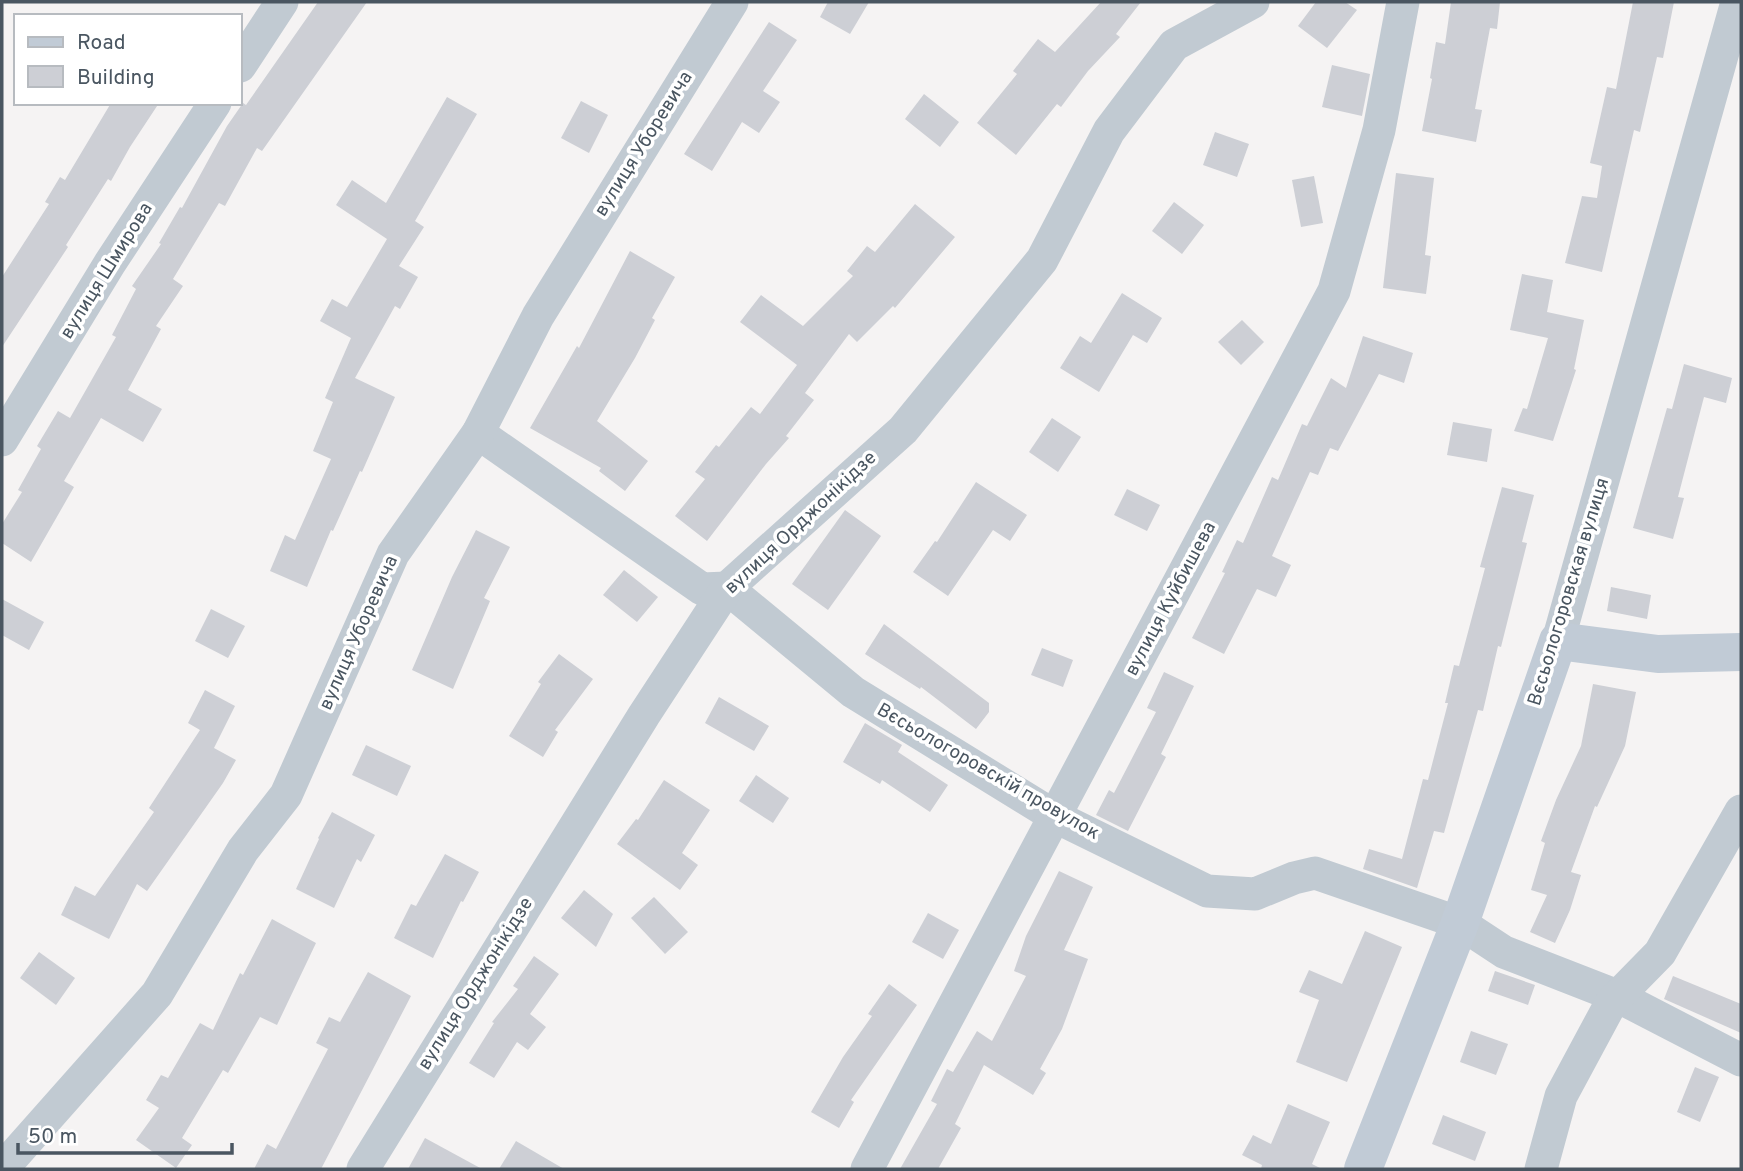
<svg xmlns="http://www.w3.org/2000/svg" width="1743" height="1171" viewBox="0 0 1743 1171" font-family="Overpass,sans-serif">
	<rect width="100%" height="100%" fill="#f5f3f3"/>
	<g fill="#cdcfd5">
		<polygon points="318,2 367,2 262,151 257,148 225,206 219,203 173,279 183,286 156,326 161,329 128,390 162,409 143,442 101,418 64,481 74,487 31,562 2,543 2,524 22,492 18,490 41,449 37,446 58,411 70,418 116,337 112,335 136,289 132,286 161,244 159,243 180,207 182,208 227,126 243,103 246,105"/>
		<polygon points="828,2 869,2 850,34 820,17"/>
		<polygon points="1101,2 1141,2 1116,34 1120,37 1088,71 1061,107 1057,104 1016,155 977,123 1017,74 1013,71 1038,39 1055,52"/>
		<polygon points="1316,2 1345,2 1357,10 1327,48 1298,26"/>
		<polygon points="1451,2 1500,2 1497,29 1490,28 1475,109 1482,110 1476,142 1422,131 1432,79 1430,78 1436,42 1445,44"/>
		<polygon points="1633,2 1674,2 1663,58 1657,57 1640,132 1634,130 1602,272 1565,263 1582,196 1597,198 1602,166 1590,163 1607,87 1616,89"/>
		<polygon points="769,22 797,40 763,91 780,102 759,133 742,122 712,171 684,154"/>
		<polygon points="1332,65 1370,74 1362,116 1322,107"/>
		<polygon points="924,94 959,122 940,147 905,119"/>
		<polygon points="447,97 477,114 415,221 424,227 399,266 418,277 400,309 395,306 355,378 395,397 362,472 360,471 333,531 331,530 307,587 270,571 285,535 295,540 331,459 313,451 333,402 325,398 351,338 320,321 332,299 347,307 387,239 336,205 352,180 386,203"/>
		<polygon points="581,101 608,115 589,153 561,138"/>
		<polygon points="111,103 159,103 130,147 111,181 108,179 66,245 68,247 2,347 2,277 49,204 45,202 60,177 65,180"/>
		<polygon points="1215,132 1249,144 1237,177 1203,165"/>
		<polygon points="1396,173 1434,178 1425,255 1431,256 1426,294 1383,288"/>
		<polygon points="1314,176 1323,223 1301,227 1292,180"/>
		<polygon points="1174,202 1204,225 1182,254 1152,231"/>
		<polygon points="915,204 955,237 895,308 893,306 857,342 849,334 805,393 814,400 786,436 789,438 766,464 707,541 675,516 705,479 695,472 716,445 719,447 751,407 760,414 797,365 740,322 761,295 803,326 853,276 847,271 867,246 875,252"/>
		<polygon points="630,251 675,277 652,318 655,320 635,358 597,421 648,461 625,491 599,471 601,468 530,428 577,346 579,348"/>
		<polygon points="1522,274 1553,280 1547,312 1584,320 1574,369 1576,370 1553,441 1514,431 1523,408 1527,409 1548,338 1510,330"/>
		<polygon points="1122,293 1162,318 1147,343 1133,335 1099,392 1060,368 1080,336 1091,343"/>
		<polygon points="1242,320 1264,342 1241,365 1218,342"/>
		<polygon points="1363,336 1413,353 1404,383 1379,374 1338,451 1330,448 1318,475 1310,472 1272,556 1291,565 1276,597 1257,589 1224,654 1192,638 1225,573 1222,572 1237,540 1243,543 1272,477 1278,480 1302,424 1307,426 1331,378 1346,388"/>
		<polygon points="1684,364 1732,378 1726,403 1704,397 1678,497 1684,498 1673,539 1633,528 1667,408 1672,409"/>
		<polygon points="1052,418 1081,437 1058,472 1029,452"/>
		<polygon points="1453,422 1492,429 1487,462 1447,455"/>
		<polygon points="976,482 1027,515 1010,541 993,530 948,596 913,572 935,541 937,542"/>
		<polygon points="1502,487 1534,495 1522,542 1527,543 1501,647 1498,646 1483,711 1478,710 1444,833 1434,831 1417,888 1363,869 1369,849 1402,859 1423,779 1428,780 1448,703 1445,703 1454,665 1459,666 1485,568 1480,567"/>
		<polygon points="1127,489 1160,505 1147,531 1114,515"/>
		<polygon points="845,510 881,536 828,610 792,584"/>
		<polygon points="476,530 510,547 484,598 490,601 453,689 412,670 452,577"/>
		<polygon points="624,570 658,597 637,622 603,595"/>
		<polygon points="1611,587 1651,595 1647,619 1607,611"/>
		<polygon points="2,599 44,622 29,650 2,635"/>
		<polygon points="211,609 245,626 228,658 195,641"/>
		<polygon points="884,624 989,703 989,712 976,729 921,687 920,689 865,654"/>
		<polygon points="1042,648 1073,660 1063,687 1031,675"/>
		<polygon points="559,654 593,679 555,730 558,732 543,757 509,736 541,684 538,682"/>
		<polygon points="1164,672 1194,686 1161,754 1166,757 1128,831 1096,815 1109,790 1114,793 1156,712 1147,708"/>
		<polygon points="1593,684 1636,692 1625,746 1597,807 1595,806 1571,872 1581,875 1570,910 1555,943 1530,932 1547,895 1531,890 1545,843 1541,841 1556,800 1581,746"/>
		<polygon points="205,690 235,706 214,748 236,760 223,783 147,891 137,884 109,939 61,915 75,886 95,896 154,812 149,808 200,730 188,723"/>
		<polygon points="719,697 769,726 754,751 705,723"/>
		<polygon points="865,723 902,745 898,752 948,785 930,812 882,780 880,784 843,762"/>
		<polygon points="366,745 411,766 397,796 352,775"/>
		<polygon points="756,775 789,798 773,823 739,801"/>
		<polygon points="664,780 710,810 682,853 698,865 680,890 617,844 636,819 638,820"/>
		<polygon points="332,812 375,835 361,862 357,859 334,908 296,889 319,839 318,838"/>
		<polygon points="445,854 479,872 463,902 461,901 433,958 394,938 411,904 416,906"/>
		<polygon points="1059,871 1093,887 1064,950 1088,959 1062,1029 1040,1069 1046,1073 1033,1095 984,1065 955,1124 961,1128 938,1169 900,1169 937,1104 931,1101 947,1069 953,1072 977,1031 992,1041 1026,976 1014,971 1026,936"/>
		<polygon points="584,890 613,914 596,947 561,918"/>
		<polygon points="654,897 688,932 665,954 631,918"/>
		<polygon points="928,913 959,930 943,959 912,942"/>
		<polygon points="272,919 316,943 277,1025 260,1017 228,1073 223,1070 182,1138 192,1145 176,1168 136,1140 159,1108 146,1100 161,1075 168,1078 200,1023 213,1030 240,973 243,975"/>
		<polygon points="1365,931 1402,947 1347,1082 1296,1062 1319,1000 1299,992 1309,970 1342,984"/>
		<polygon points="39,952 75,978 56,1005 20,978"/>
		<polygon points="534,956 559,974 530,1014 546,1027 528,1050 517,1042 494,1078 469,1063 494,1023 492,1022 518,989 513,986"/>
		<polygon points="1495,971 1535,985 1528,1005 1488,991"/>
		<polygon points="368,972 411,996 321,1169 254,1169 267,1144 276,1149 328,1049 316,1043 329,1017 340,1022"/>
		<polygon points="1673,976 1741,1004 1741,1033 1664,999"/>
		<polygon points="889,984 917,1005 851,1100 854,1102 839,1128 811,1112 843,1057 872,1016 868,1014"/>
		<polygon points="1471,1031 1508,1044 1496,1075 1460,1062"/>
		<polygon points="1695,1067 1719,1077 1700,1122 1677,1112"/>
		<polygon points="1288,1104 1330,1122 1312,1164 1322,1169 1261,1169 1262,1165 1242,1155 1253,1135 1271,1144"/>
		<polygon points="1443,1115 1486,1132 1475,1161 1432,1144"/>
		<polygon points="425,1138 482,1169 408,1169"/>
		<polygon points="516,1141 564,1169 499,1169"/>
	</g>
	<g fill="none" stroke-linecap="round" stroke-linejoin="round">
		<g stroke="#c1cad2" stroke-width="33">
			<polyline points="240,66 282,2"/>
			<polyline points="478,433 702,589 727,588 853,692 1056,817 1207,891 1255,894 1294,878 1315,873 1460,923 1504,952 1617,996 1741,1060"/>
			<polyline points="2,440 110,263 215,103"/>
			<polyline points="1558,641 1737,2"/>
			<polyline points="2,1169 157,994 243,850 286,795 393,554 478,433 538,316 732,2"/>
			<polyline points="363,1169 644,715 727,588 903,430 1042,260 1109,131 1174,45 1253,2"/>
			<polyline points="867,1169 1334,291 1379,130 1403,2"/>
			<polyline points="1541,1169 1561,1096 1611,1003 1660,953 1741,811"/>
		</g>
		<polyline stroke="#c1cbd6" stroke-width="38" points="1363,1169 1460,923 1558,641 1658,654 1741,652"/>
	</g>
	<g text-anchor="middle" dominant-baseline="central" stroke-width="7" stroke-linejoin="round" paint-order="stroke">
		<g font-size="19" fill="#4a5661" stroke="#fff">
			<text transform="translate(644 144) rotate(-58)">вулиця Уборевича</text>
			<text transform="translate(107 271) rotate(-58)">вулиця Шмирова</text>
			<text transform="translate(801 523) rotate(-43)">вулиця Орджонікідзе</text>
			<text transform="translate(1569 592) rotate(-73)">Вєсьологоровская вулиця</text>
			<text transform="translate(1171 599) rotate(-62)">вулиця Куйбишева</text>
			<text transform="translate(359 633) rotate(-66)">вулиця Уборевича</text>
			<text transform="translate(988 772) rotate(30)">Вєсьологоровскій провулок</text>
			<text transform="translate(476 984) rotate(-58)">вулиця Орджонікідзе</text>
		</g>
	</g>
	<rect width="1743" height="1171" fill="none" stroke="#4a5661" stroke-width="7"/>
	<rect x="14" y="14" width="228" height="91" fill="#ffffff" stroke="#b7bbc0" stroke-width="2"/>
	<rect x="28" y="37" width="35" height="10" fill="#c1cbd6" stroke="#b7bbc0" stroke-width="2"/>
	<text x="77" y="49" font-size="21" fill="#4a5661">Road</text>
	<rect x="28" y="66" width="35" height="21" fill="#cdcfd5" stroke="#b7bbc0" stroke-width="2"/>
	<text x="77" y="84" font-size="21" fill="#4a5661">Building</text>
	<path d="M18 1143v10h214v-10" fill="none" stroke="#4a5661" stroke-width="3.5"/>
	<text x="28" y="1143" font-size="21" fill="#4a5661" stroke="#ffffff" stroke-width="5" paint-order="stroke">50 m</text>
</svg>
